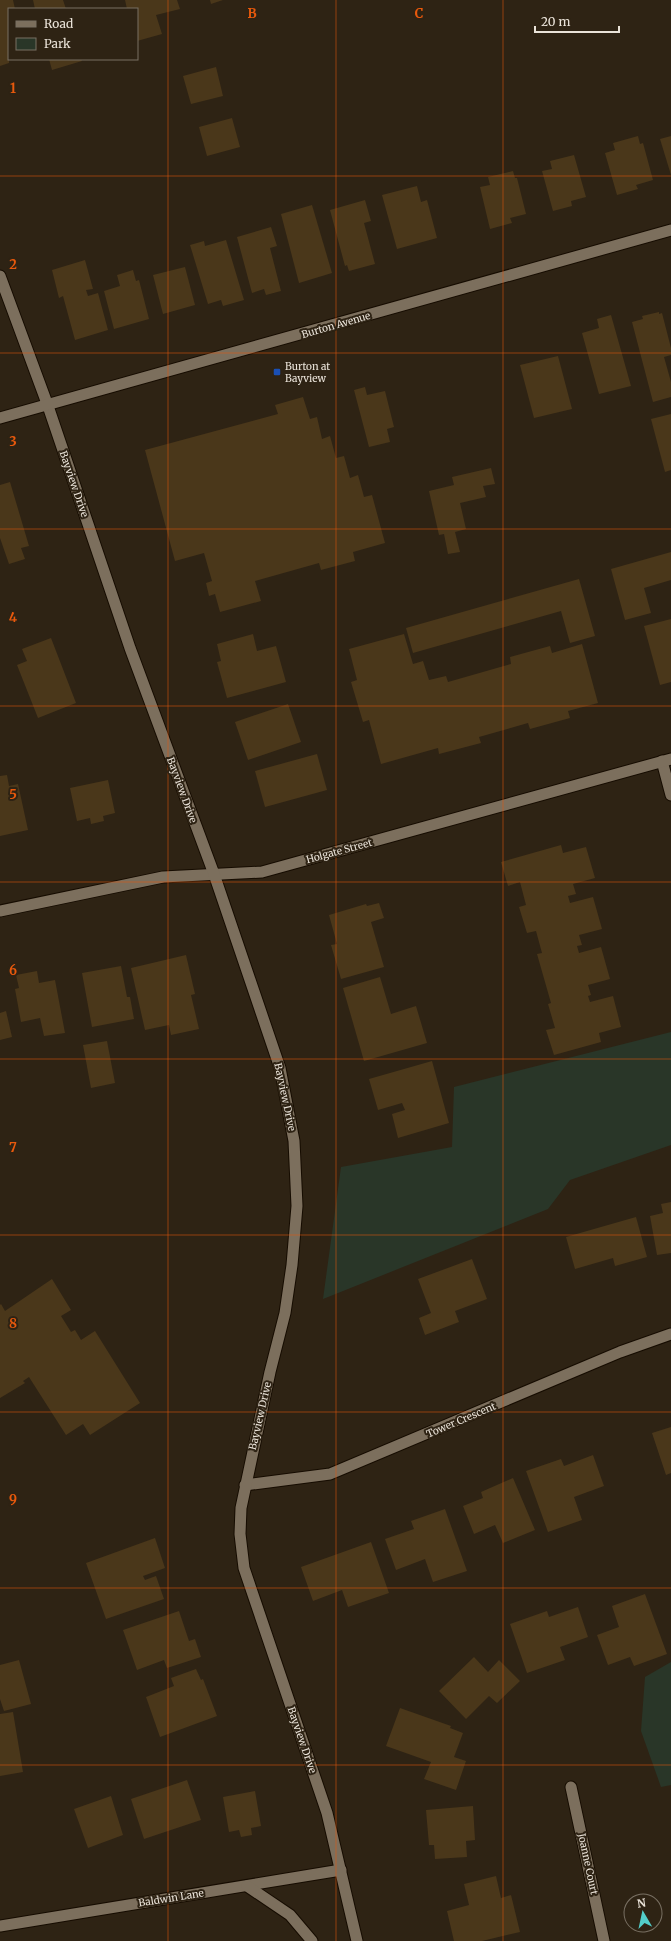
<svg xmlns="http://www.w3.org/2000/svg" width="671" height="1941" viewBox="0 0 671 1941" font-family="Merriweather,serif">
	<rect width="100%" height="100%" fill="#2e2314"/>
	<g fill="#293628">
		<polygon points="671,1032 671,1145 570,1180 548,1209 323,1299 341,1167 452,1147 454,1087"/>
		<polygon points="671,1662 671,1785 661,1787 641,1731 645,1677"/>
	</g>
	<g fill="#4a371a">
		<polygon points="0,0 13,0 15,9 9,9 9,63 0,66"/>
		<polygon points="33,0 63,0 66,9 35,9"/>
		<polygon points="125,0 177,0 180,9 156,15 162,34 137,41 137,9 127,9"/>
		<polygon points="210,0 223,0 211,4"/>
		<polygon points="49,59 81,59 82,61 52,70"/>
		<polygon points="216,67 223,96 191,104 183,76"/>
		<polygon points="232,118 240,147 207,156 199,127"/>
		<polygon points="638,136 640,144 643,143 653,180 636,185 638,189 617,195 605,153 615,150 613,143"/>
		<polygon points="671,136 671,175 660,139"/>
		<polygon points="574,155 586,197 571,201 572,206 553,211 542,171 552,169 550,161"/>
		<polygon points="513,171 515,178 517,178 526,214 510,218 512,223 490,229 480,187 490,185 488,177"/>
		<polygon points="417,186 421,202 427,200 437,238 397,249 382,195"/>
		<polygon points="365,200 371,221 364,223 375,264 349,271 347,265 345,266 330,210"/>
		<polygon points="312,205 332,273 299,283 281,214"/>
		<polygon points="271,227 277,246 270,248 281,291 266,295 264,289 252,293 237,237"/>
		<polygon points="226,240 244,300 223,306 221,300 208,304 190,245 204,241 205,246"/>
		<polygon points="85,260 93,289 86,290 88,296 98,293 108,330 75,340 63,296 59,298 52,270"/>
		<polygon points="185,267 195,305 163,314 153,275"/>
		<polygon points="133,270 136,281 139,280 149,319 114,329 104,291 120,286 117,275"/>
		<polygon points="659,312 659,314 662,313 671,348 671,355 664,357 671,382 671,397 653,402 632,322 643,319 642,316"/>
		<polygon points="611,315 631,386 599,394 582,333 599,328 597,319"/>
		<polygon points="558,356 572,409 534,418 520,365"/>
		<polygon points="365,387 367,395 385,391 394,427 387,429 390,442 369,447 354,390"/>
		<polygon points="303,397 310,419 317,417 322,439 330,436 336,458 344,456 350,478 358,475 364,497 372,495 385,543 353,552 355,561 321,570 319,563 255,581 261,601 220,612 215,594 209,596 206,583 212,581 204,553 175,561 145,450 278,414 275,405"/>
		<polygon points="671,414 671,470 665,472 651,419"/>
		<polygon points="491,468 495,484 483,486 486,497 460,503 466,529 455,532 460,552 448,554 444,534 439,535 429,491 454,485 452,477"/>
		<polygon points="10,482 29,546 21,548 25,559 9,564 0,538 0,485"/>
		<polygon points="671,552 671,580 644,588 651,613 625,620 611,569"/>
		<polygon points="579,579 595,636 570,643 561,611 413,653 406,628"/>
		<polygon points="671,619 671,682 660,685 644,626"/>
		<polygon points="253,634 257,651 276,646 286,682 227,698 217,662 221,661 217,644"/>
		<polygon points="404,634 413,664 423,661 429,680 446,676 448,682 511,664 510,657 550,646 552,653 582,644 598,703 568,711 570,718 530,729 528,723 479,737 481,743 439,754 438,748 381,764 369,720 363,722 351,682 357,680 349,649"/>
		<polygon points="51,638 76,703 38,718 17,665 27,661 22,649"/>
		<polygon points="288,704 301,742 248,760 235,722"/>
		<polygon points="317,754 327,790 265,807 255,771"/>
		<polygon points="7,775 9,786 18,784 28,830 0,836 0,776"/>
		<polygon points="108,780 115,813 103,816 104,821 91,824 90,818 77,821 70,788"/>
		<polygon points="561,845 563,853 586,847 595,878 573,884 576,894 568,896 570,903 593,897 602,929 579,935 582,945 577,946 579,953 601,947 610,979 588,985 591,995 588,996 590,1002 613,996 621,1027 599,1033 601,1042 554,1055 546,1030 555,1028 548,1004 551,1003 537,954 542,953 536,931 527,933 519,907 526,905 520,882 508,886 501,862"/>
		<polygon points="379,903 384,918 371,922 384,967 341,979 331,945 337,944 329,915 366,904 367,906"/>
		<polygon points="186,955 195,994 191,995 199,1029 171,1035 169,1025 145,1030 131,968"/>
		<polygon points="121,966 127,997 130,997 134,1019 92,1027 82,973"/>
		<polygon points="37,971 39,983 55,980 65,1033 44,1036 40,1018 21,1022 15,989 19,988 16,975"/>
		<polygon points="380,977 391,1014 416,1006 427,1043 364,1061 343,988"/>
		<polygon points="6,1011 12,1037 0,1040 0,1013"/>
		<polygon points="107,1041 115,1083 91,1088 83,1045"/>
		<polygon points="432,1061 449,1123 398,1138 392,1114 405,1110 402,1103 378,1110 369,1079"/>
		<polygon points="671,1202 671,1253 657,1255 650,1216 663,1213 661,1204"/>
		<polygon points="636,1217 647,1257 615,1266 613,1258 575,1269 566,1237"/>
		<polygon points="472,1259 487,1299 455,1311 459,1322 425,1335 419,1318 431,1313 418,1279"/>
		<polygon points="52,1279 71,1310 61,1316 71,1332 75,1330 81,1340 95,1331 140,1403 90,1435 83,1424 66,1435 29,1377 23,1381 25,1383 0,1398 0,1305 1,1304 5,1311"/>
		<polygon points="671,1427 671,1473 666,1475 652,1433"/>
		<polygon points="593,1455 604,1486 574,1497 582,1520 548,1532 526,1471 561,1459 564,1466"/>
		<polygon points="513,1478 535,1530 503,1543 495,1525 474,1534 463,1506 483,1498 481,1492"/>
		<polygon points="445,1509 467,1571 433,1582 425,1559 396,1570 385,1539 414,1529 411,1521"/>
		<polygon points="155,1538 165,1568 143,1576 145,1580 156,1576 164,1599 106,1619 86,1563"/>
		<polygon points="371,1542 389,1593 348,1607 342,1590 313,1601 301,1567"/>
		<polygon points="645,1594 667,1654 634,1666 630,1657 608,1665 597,1635 619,1627 612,1606"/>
		<polygon points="578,1607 588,1637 560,1647 565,1660 527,1673 510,1624 547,1611 549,1617"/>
		<polygon points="179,1611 189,1641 195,1639 201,1657 167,1668 164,1660 137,1670 123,1630"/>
		<polygon points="474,1657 488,1672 499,1660 520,1681 497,1703 489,1696 466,1719 439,1691"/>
		<polygon points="19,1660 31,1704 4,1711 0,1699 0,1665"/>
		<polygon points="196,1669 201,1680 203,1679 217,1716 160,1737 146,1697 174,1686 171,1678"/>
		<polygon points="400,1708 451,1726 450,1728 463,1733 454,1757 466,1761 456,1790 424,1779 431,1762 386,1746"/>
		<polygon points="13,1712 23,1772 0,1776 0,1714"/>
		<polygon points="187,1780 201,1820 144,1839 131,1799"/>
		<polygon points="255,1791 261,1826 251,1828 252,1835 241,1837 239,1830 229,1832 223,1797"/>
		<polygon points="111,1796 123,1835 88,1848 74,1809"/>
		<polygon points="473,1806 475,1840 466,1841 467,1857 435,1859 434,1845 429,1845 426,1810"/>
		<polygon points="496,1876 501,1898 511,1895 520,1932 482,1941 454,1941 447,1911 469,1905 464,1884"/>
	</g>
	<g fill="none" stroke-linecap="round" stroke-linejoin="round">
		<g stroke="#160c01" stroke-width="13">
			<g id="minor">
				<polyline points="0,276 48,406"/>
				<polyline points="662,761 671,795"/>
				<polyline points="0,911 163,877 262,872 671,759"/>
				<polyline points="245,1485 330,1474 620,1352 671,1334"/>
				<polyline points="571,1787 604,1941"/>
				<polyline points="0,1926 341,1870"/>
			</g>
		</g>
		<g stroke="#160c01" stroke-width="13">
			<g id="tertiary">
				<polyline points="48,406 130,648 214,874 280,1068 294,1141 297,1206 292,1265 285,1313 270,1372 241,1508 240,1534 244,1568 327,1813 357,1941"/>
				<polyline points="247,1886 290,1915 312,1941"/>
			</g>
		</g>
		<g stroke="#160c01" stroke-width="13">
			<polyline id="secondary" points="0,418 671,230"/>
		</g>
		<use href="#minor" stroke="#7c6f5d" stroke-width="11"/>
		<use href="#tertiary" stroke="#7c6f5d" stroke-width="11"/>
		<use href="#secondary" stroke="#7c6f5d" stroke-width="11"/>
	</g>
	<path fill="none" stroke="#e8590c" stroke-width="1" stroke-opacity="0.55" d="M168,0V1941M336,0V1941M503,0V1941M0,176H671M0,353H671M0,529H671M0,706H671M0,882H671M0,1059H671M0,1235H671M0,1412H671M0,1588H671M0,1765H671"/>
	<rect fill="#1a4fb4" stroke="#2e2314" stroke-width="1.5" x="273" y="368" width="8" height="8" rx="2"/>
	<g text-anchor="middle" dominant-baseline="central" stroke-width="4" stroke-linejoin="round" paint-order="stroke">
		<g font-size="10" fill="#eae3d9" stroke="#2e2314">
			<text transform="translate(336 325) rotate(-16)">Burton Avenue</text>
			<text transform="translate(74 484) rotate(71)">Bayview Drive</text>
			<text transform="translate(182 790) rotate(70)">Bayview Drive</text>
			<text transform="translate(339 851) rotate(-15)">Holgate Street</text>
			<text transform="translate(285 1097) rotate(78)">Bayview Drive</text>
			<text transform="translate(260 1416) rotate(-77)">Bayview Drive</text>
			<text transform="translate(461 1420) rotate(-23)">Tower Crescent</text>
			<text transform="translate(302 1740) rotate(71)">Bayview Drive</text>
			<text transform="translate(588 1864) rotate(78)">Joanne Court</text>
			<text transform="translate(171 1898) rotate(-9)">Baldwin Lane</text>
		</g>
		<g font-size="10" fill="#eae3d9" stroke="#2e2314" text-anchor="start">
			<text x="285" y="366">Burton at<tspan x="285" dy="12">Bayview</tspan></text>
		</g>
	</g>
	<g font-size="13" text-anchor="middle" font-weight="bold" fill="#e8590c" stroke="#2e2314" stroke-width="4" stroke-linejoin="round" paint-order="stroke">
		<text x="252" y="18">B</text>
		<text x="419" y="18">C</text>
		<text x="13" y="93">1</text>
		<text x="13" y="269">2</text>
		<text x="13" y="446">3</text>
		<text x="13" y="622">4</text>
		<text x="13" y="799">5</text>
		<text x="13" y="975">6</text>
		<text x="13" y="1152">7</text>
		<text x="13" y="1328">8</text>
		<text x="13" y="1504">9</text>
	</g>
	<rect x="8" y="8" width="130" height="52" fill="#2e2314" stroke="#797063"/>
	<rect x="16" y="21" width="20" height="6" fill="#7c6f5d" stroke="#797063"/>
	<text x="44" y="28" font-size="12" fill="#eae3d9">Road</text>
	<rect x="16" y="38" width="20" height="12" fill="#293628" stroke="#797063"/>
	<text x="44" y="48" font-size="12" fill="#eae3d9">Park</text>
	<g transform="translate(643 1913) rotate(351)"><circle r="19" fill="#2e2314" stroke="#797063"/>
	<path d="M0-3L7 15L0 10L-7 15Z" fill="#53cdc9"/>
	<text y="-6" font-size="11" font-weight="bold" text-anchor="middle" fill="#eae3d9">N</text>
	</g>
	<path d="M535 26v6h84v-6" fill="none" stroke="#eae3d9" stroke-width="2"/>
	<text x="541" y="26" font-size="12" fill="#eae3d9" stroke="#2e2314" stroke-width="3" paint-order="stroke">20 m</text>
</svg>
